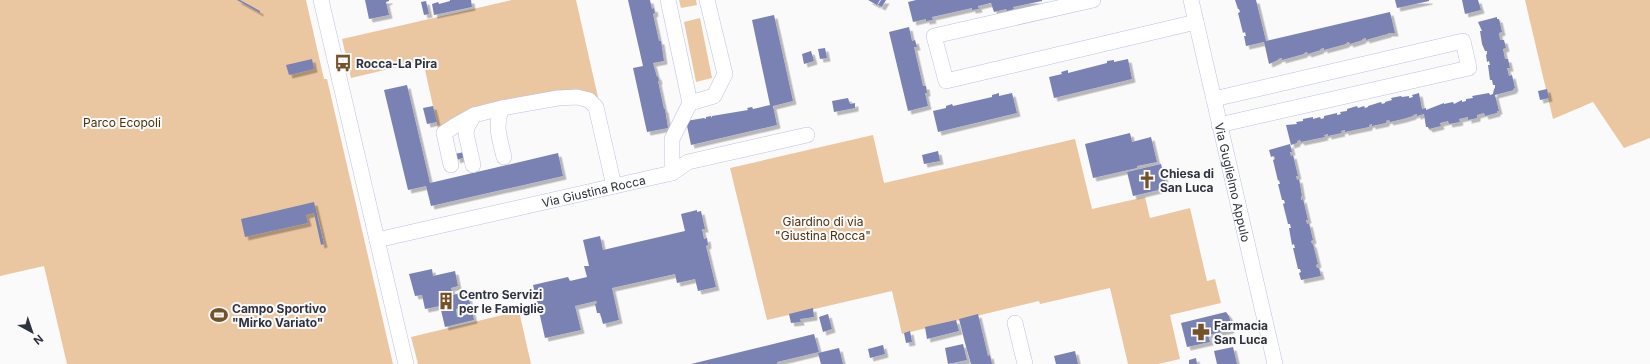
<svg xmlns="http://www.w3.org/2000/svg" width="1650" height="364" viewBox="0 0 1650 364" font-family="Inter,sans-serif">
	<defs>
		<filter id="shadow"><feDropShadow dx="3.5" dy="3.5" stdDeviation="0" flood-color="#0004"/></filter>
	</defs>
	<rect width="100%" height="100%" fill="#fafafa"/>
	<g fill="#eac7a0">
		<polygon points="0,0 306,0 324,79 327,79 393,364 67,364 44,266 0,276"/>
		<polygon points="512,0 576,0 600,106 570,94 439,133 423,61 351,78 342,39"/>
		<polygon points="679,0 696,0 697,5 681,8"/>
		<polygon points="1525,0 1650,0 1650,138 1624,148 1593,102 1553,119"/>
		<polygon points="700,18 712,78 696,82 684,22"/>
		<polygon points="873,135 884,183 1075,139 1092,209 1145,197 1150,218 1190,208 1207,281 1215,279 1221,303 1170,315 1180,359 1158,364 1128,364 1110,288 1040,304 1039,301 902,334 892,291 767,320 730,168"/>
		<polygon points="519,311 531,364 418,364 411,337"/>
	</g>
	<g fill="#7982b3" fill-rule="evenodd" filter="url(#shadow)">
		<polygon points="237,0 240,0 260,11 260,13"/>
		<polygon points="365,0 389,0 389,1 386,2 389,15 369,19"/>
		<polygon points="450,0 471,0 472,7 434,15 432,4 438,2 439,4 450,1"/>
		<polygon points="628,0 650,0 652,9 654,8 655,13 653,14 659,41 661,41 664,61 653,63 657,77 658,76 659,81 658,81 664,109 665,109 668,128 647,132 633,68 643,66"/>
		<polygon points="868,0 880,0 877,5"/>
		<polygon points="881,0 886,0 882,7 878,5"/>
		<polygon points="916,0 1042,0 1042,1 1013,7 1014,9 1007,11 1006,9 994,12 991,3 978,6 979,9 972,10 972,8 932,17 933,20 926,21 926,19 913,22 908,2"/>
		<polygon points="1235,0 1256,0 1266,41 1390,12 1395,33 1388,33 1388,34 1380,36 1366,40 1366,38 1362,39 1363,40 1350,44 1349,42 1346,43 1346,44 1324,50 1324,48 1320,49 1321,50 1308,54 1307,52 1304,53 1304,54 1282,60 1282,58 1278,59 1278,60 1269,64 1264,42 1246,46 1244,36 1246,36 1245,32 1243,33 1238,13 1240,12 1239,9 1238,9"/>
		<polygon points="1395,0 1429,0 1429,1 1397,8"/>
		<polygon points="1462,0 1478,0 1481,10 1465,14"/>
		<polygon points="426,1 429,14 424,15 421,2"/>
		<polygon points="774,15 793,101 773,106 777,125 691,145 686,121 704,118 706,119 706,117 711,116 712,118 712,116 748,110 747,108 752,107 753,109 770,105 752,20"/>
		<polygon points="1497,17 1497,19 1499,19 1502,32 1499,33 1500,40 1504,40 1506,48 1503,49 1505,59 1508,59 1510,68 1507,68 1509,76 1512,75 1515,88 1513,89 1514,90 1495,95 1499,111 1497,111 1497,113 1485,116 1484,113 1477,115 1477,118 1468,120 1468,117 1459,119 1460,122 1449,124 1448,121 1440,123 1441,126 1429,129 1428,127 1426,127 1424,114 1417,116 1417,114 1413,115 1413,116 1403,119 1390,122 1389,120 1386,121 1386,123 1372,126 1372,124 1369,125 1369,127 1345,132 1345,130 1341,131 1342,133 1328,136 1328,134 1324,135 1325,137 1301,142 1300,140 1297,141 1297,143 1291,145 1286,125 1297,124 1296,122 1303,121 1303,119 1313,117 1313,119 1320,117 1321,119 1324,118 1324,116 1337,113 1337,115 1341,114 1340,112 1347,111 1347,109 1357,106 1358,108 1364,106 1365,108 1368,107 1368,106 1381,102 1382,104 1385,103 1385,102 1392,100 1391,98 1401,96 1402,97 1409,96 1409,98 1413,97 1412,95 1419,93 1422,109 1426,108 1426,110 1444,103 1444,104 1453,102 1454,104 1462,100 1462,102 1466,101 1466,99 1473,98 1472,96 1489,93 1490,95 1493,94 1494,89 1495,88 1495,85 1493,85 1492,80 1490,80 1488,65 1490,65 1489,61 1487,62 1486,55 1487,54 1487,51 1485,51 1482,44 1480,31 1482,31 1478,22"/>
		<polygon points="909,27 912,41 915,40 917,47 914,47 923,86 926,86 927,93 925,93 928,106 908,111 889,32"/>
		<polygon points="825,48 827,58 820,59 818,49"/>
		<polygon points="811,51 814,61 804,64 802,54"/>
		<polygon points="312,59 314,69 289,75 286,65"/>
		<polygon points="1128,59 1132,79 1054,98 1049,77 1062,74 1061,72 1068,70 1068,73 1107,63 1107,61 1114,60 1114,62"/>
		<polygon points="407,85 430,183 558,153 563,176 431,206 426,186 408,190 384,90"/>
		<polygon points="1547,89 1549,98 1540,100 1538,91"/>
		<polygon points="999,93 999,96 1012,93 1017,113 938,132 933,111 946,108 946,106 952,104 953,106 992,97 992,95"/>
		<polygon points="848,98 850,104 855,103 855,108 834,112 832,101"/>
		<polygon points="433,106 437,122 427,124 423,108"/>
		<polygon points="1130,133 1132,142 1151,137 1157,162 1137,166 1137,168 1093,178 1085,144"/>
		<polygon points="1290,144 1292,152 1290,152 1291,156 1293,155 1298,176 1296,176 1297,180 1299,179 1302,196 1301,196 1301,200 1303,199 1308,220 1306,220 1307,224 1309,223 1313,240 1311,241 1312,244 1313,244 1318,264 1316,265 1317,268 1319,268 1321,276 1301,280 1299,273 1301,272 1300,269 1298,269 1293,248 1295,248 1294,244 1292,245 1289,228 1291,228 1290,224 1288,224 1283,204 1285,203 1284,200 1282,200 1278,184 1280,184 1279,180 1278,181 1273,160 1275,159 1274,156 1271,157 1269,150"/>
		<polygon points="938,151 940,161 924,164 922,155"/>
		<polygon points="464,152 465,157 457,160 455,154"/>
		<polygon points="1161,164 1167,188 1133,196 1127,172"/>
		<polygon points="314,202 324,244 321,245 314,213 306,215 308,223 245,237 241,219"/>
		<polygon points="697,210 697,212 701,211 705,229 702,229 704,239 707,238 708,245 706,246 716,287 698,291 695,279 677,283 675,274 612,288 619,320 603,324 600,313 597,313 595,304 597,303 596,301 575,306 581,330 545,338 533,285 568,277 570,281 587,277 584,266 589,266 583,240 600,236 603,250 685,231 681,214"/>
		<path d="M432,269L433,276L455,271L458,286L451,288L453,295L467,291L474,320L445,327L440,306L425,309L422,295L415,296L409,274ZM463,308L465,315L457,317L456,309Z"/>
		<polygon points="813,308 814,317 800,319 801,322 791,323 789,314"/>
		<polygon points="1226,312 1229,316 1232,327 1230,330 1208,335 1210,342 1187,347 1181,323"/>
		<polygon points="828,314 832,329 823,332 819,317"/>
		<polygon points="978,314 988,356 990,355 992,364 971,364 965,343 959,319"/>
		<polygon points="956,320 959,331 927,339 925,327"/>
		<polygon points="910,331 912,342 906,343 904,333"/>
		<polygon points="814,334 819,352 777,362 777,364 691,364"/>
		<polygon points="963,344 967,360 948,364 945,348"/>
		<polygon points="883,345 885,354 870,358 868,349"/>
		<polygon points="1233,347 1237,364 1217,364 1214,351"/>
		<polygon points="839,348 843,364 821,364 818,353"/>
		<polygon points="1075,351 1078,364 1056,364 1054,356"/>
		<polygon points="1196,358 1197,364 1189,364 1189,360"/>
	</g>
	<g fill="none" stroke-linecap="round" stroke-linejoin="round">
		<g stroke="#bac1e1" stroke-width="16">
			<g id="minor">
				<polyline points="321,0 406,364"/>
				<polyline points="668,0 690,103 672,139 672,173"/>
				<polyline points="1093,0 934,36 946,81 1196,22"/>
				<path id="s1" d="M1191,0L1275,364"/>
				<polyline points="1214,99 1463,41 1469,68 1219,125"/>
				<polyline points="690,103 714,96 725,74 707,0"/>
				<path d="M502,108C494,126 500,139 504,157"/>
				<polyline points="451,165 444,133 456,125 474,115 502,108 558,98 577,97 589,100 596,107 614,186"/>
				<polyline points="473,165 466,134 467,127 474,115"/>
				<path id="s2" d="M377,240L672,173L688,162L807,135"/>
				<polyline points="1015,323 1025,364"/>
			</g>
		</g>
		<use href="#minor" stroke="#fff" stroke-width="15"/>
	</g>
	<defs>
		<g id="bus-bare" transform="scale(1.38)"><path d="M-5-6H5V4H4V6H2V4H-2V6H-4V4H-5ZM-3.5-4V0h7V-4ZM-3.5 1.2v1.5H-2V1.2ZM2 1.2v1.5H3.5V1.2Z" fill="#74522a" stroke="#fafafa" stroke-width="2.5" paint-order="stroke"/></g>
		<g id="church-bare" transform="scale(1.38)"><path d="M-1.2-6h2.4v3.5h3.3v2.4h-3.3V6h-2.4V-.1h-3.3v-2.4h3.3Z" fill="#74522a" stroke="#fafafa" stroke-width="2.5" paint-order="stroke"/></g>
		<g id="building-bare" transform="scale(1.38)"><path d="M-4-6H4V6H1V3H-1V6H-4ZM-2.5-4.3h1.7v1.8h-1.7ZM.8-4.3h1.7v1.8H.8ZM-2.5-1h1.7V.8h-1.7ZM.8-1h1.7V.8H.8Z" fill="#74522a" stroke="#fafafa" stroke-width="2.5" paint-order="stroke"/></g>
		<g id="stadium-bare" transform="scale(1.38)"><path d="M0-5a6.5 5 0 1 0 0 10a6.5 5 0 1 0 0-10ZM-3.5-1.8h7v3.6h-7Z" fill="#74522a" stroke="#fafafa" stroke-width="2.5" paint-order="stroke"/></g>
		<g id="pharmacy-bare" transform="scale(1.38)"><path d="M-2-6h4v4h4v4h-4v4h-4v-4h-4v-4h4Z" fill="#74522a" stroke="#fafafa" stroke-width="2.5" paint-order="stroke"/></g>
	</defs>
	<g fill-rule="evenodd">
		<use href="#bus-bare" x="343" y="63"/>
		<use href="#church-bare" x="1147" y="180"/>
		<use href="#building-bare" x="446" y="301"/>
		<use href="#stadium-bare" x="219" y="315"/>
		<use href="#pharmacy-bare" x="1201" y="332"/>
	</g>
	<g text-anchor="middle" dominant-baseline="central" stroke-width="4" stroke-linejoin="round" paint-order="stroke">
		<g font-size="12" font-weight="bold" fill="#2f323f" stroke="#fafafa" text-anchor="start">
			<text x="356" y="63">Rocca-La Pira</text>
			<text x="1160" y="173">Chiesa di<tspan x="1160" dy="14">San Luca</tspan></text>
			<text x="459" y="294">Centro Servizi<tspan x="459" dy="14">per le Famiglie</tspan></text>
			<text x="232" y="308">Campo Sportivo<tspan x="232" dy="14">"Mirko Variato"</tspan></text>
			<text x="1214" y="325">Farmacia<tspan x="1214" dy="14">San Luca</tspan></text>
		</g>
		<g font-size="12" fill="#4b300c" stroke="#fafafa">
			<text x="122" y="122">Parco Ecopoli</text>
			<text x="823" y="221">Giardino di via<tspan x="823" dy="14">"Giustina Rocca"</tspan></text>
		</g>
		<g font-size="12" fill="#2f323f" stroke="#fafafa">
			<text stroke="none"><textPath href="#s1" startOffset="187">Via Guglielmo Appulo</textPath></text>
			<text stroke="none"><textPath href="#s2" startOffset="222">Via Giustina Rocca</textPath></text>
		</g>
	</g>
	<g transform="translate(32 332) rotate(140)" stroke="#fafafa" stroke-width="3" paint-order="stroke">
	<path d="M0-3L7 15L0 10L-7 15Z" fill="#2f323f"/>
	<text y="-6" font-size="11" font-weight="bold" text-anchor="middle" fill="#2f323f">N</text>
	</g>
</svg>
